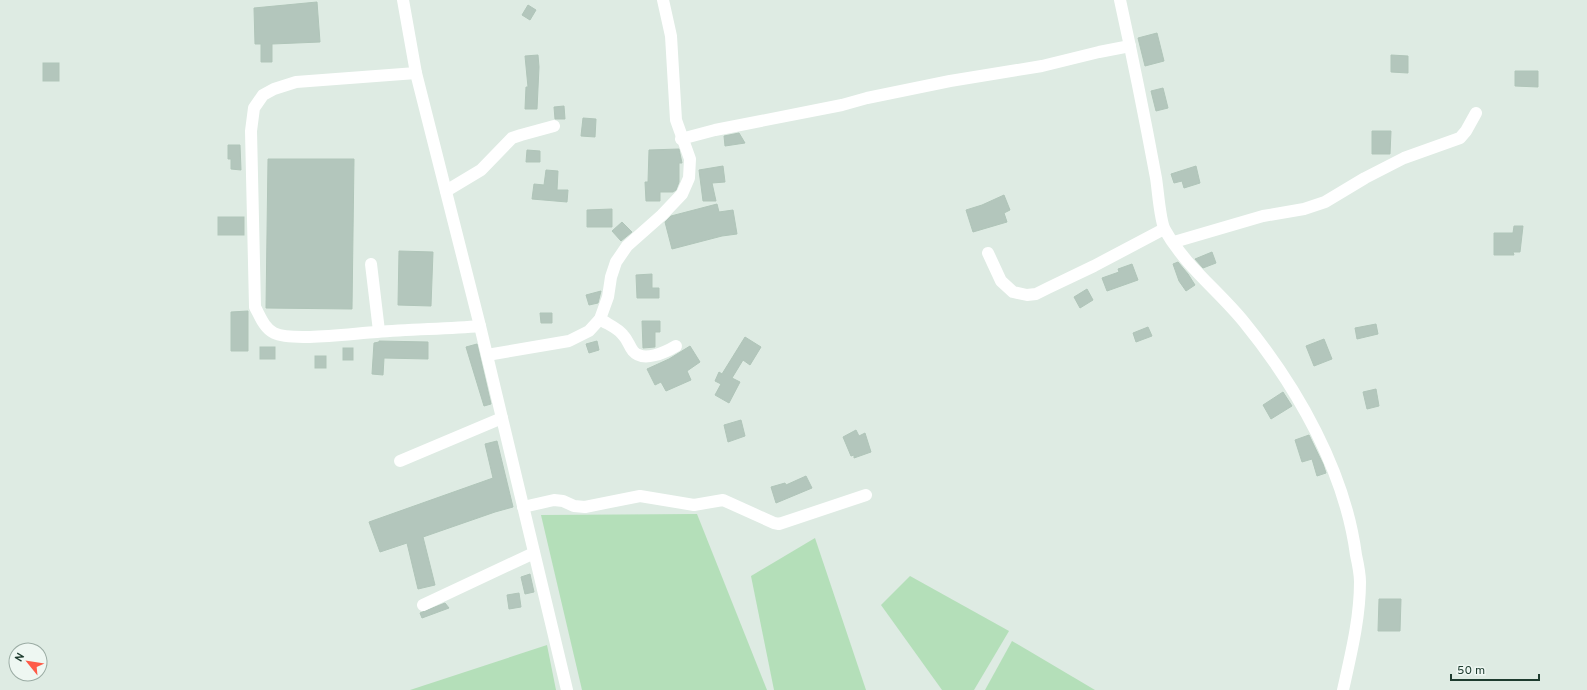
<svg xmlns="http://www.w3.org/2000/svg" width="1587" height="690" viewBox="0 0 1587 690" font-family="Overpass,sans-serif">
	<rect width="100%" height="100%" fill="#deebe3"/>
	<g fill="#b4dfb9">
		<polygon points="697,514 767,690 582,690 541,515"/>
		<polygon points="815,538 866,690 774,690 751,576"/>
		<polygon points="910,576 1009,631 974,690 942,690 881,605"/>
		<polygon points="1012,641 1095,690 985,690"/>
		<polygon points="547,645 556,690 410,690"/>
	</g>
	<g fill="#b3c6bc" stroke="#b0c5b9">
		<polygon points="317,2 320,42 272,44 272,62 261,62 261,44 255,44 254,8"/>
		<polygon points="528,5 536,10 530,20 522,15"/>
		<polygon points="1157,33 1164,61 1145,66 1138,38"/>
		<polygon points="538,55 539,67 537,109 525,109 526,87 528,87 525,56"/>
		<polygon points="1391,55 1408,56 1408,73 1391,72"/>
		<rect x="43" y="63" width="16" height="18"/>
		<polygon points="1515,71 1538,71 1538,87 1515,86"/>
		<polygon points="1163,88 1168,108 1156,111 1151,91"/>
		<polygon points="564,106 565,119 555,119 554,107"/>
		<polygon points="583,118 596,119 595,137 581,136"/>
		<polygon points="1372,131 1391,131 1390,154 1372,154"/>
		<polygon points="739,133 745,143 725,146 724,136"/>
		<polygon points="228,145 240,145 241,170 231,169 231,159 228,159"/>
		<polygon points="679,149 682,163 679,163 679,182 676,190 673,192 660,192 660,201 646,201 645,182 648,182 649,150"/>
		<polygon points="527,150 540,151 540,162 526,162"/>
		<polygon points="268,159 354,159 352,309 266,308"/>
		<polygon points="723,166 725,182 712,183 716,201 703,201 699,170"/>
		<polygon points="1196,166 1200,183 1184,188 1182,181 1174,183 1171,174"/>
		<polygon points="546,170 558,171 557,190 568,190 567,202 532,199 534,184 544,185"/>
		<polygon points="1004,195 1010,210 1004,213 1007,222 973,232 966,210 982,205"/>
		<polygon points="717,204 719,212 733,210 737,234 722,236 672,249 665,222 671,216"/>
		<polygon points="612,209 612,227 587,227 587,210"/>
		<rect x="218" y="217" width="26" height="18"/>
		<polygon points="622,222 632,232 621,241 612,231"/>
		<polygon points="1514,226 1523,226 1520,252 1513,252 1514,255 1494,255 1494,233 1513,233"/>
		<polygon points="399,251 433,252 431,306 398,305"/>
		<polygon points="1212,252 1216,263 1203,268 1195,259"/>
		<polygon points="1178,262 1188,274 1195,285 1186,291 1179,281 1173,264"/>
		<polygon points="1132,264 1138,280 1107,291 1102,278 1119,272 1118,269"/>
		<polygon points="652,274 652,288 659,288 659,298 637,298 636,275"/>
		<polygon points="1087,289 1093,300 1080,308 1074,297"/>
		<polygon points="601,291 598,303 589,305 586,295"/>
		<polygon points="248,311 248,351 231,351 231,312"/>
		<polygon points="540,313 552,313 552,323 541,323"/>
		<polygon points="642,321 660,321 660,332 655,332 655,347 643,348"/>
		<polygon points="1376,324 1378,334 1357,339 1355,328"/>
		<polygon points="1148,327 1152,336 1136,342 1133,333"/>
		<polygon points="745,337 761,347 750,365 743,360 732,378 740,382 729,403 715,395 721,384 715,381 719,372 722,374"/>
		<polygon points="1324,339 1332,359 1314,366 1306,346"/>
		<polygon points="379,341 428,342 428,359 384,358 383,375 372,374 374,343 379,342"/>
		<polygon points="597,341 599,350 589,353 586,344"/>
		<polygon points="477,344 491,404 484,406 466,347"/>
		<polygon points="690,346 700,362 687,371 691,380 666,391 661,382 655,385 647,369 669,359"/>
		<rect x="260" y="347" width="15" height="12"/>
		<rect x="343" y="348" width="10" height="12"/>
		<rect x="315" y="356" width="11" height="12"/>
		<polygon points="1376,389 1379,406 1367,409 1363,392"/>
		<polygon points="1283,392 1292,406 1271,419 1263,405"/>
		<polygon points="741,420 745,436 728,442 724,425"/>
		<polygon points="856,430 859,436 865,433 871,452 854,458 854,455 851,456 843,437"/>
		<polygon points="1309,435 1323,464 1326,473 1317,476 1312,459 1302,462 1295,440"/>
		<polygon points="497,441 513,507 495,512 423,537 435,585 418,589 407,543 380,552 369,522 493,478 485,444"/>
		<polygon points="806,476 812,488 776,503 771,487 785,483 786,485"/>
		<polygon points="530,574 534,592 525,594 521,577"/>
		<polygon points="519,593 521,607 509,609 507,595"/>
		<polygon points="1379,599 1401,599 1400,631 1378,631"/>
		<polygon points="445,603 449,608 422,618 420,613"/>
	</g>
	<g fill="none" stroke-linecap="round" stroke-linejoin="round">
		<g stroke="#fff" stroke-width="12">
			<polyline points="403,0 416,73 480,326 567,690"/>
			<path d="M1120,0C1133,59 1145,119 1156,178C1158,190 1160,222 1165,230C1185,266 1219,291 1244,322C1297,387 1345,471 1356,555C1358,564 1360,573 1360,582C1360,618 1351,654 1343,690"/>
			<path d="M416,73L296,82L274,89L263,95L254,108L251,131L255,307C260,316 264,328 274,333C292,342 355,333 377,332C412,329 446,329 480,326"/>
			<polyline points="681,139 715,130 842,105 867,98 950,81 1042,66 1099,52 1130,46"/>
			<polyline points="446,191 481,170 512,138 521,135 554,126"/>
			<polyline points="1174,242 1263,216 1304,209 1325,202 1365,178 1404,158 1460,138 1466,131 1476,113"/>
			<polyline points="988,253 1001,281 1013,292 1027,295 1036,294 1048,288 1094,266 1164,229"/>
			<polyline points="371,264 379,331"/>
			<path d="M600,319C607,324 618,328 623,335C628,340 629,346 633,351C643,363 666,352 676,346"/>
			<polyline points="487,355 569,341 589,331 600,319 608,297 611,277 616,262 627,246 662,215 682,194 689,178 690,159 676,120 671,36 663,0"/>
			<polyline points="400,461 502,418"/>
			<polyline points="523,507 554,500 563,501 574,506 585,507 640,496 694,505 723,500 774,523 779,524 866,495"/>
			<polyline points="423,605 534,553"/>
		</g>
	</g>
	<g transform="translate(28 662) rotate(300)"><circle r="19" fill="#eef7f2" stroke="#9baca4"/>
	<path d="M0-3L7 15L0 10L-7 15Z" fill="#fe5b48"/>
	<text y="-6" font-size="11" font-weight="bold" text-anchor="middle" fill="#1e3c2f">N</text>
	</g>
	<path d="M1451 674v6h88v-6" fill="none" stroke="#1e3c2f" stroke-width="2"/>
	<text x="1457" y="674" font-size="12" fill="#1e3c2f" stroke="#eef7f2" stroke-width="3" paint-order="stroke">50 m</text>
</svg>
